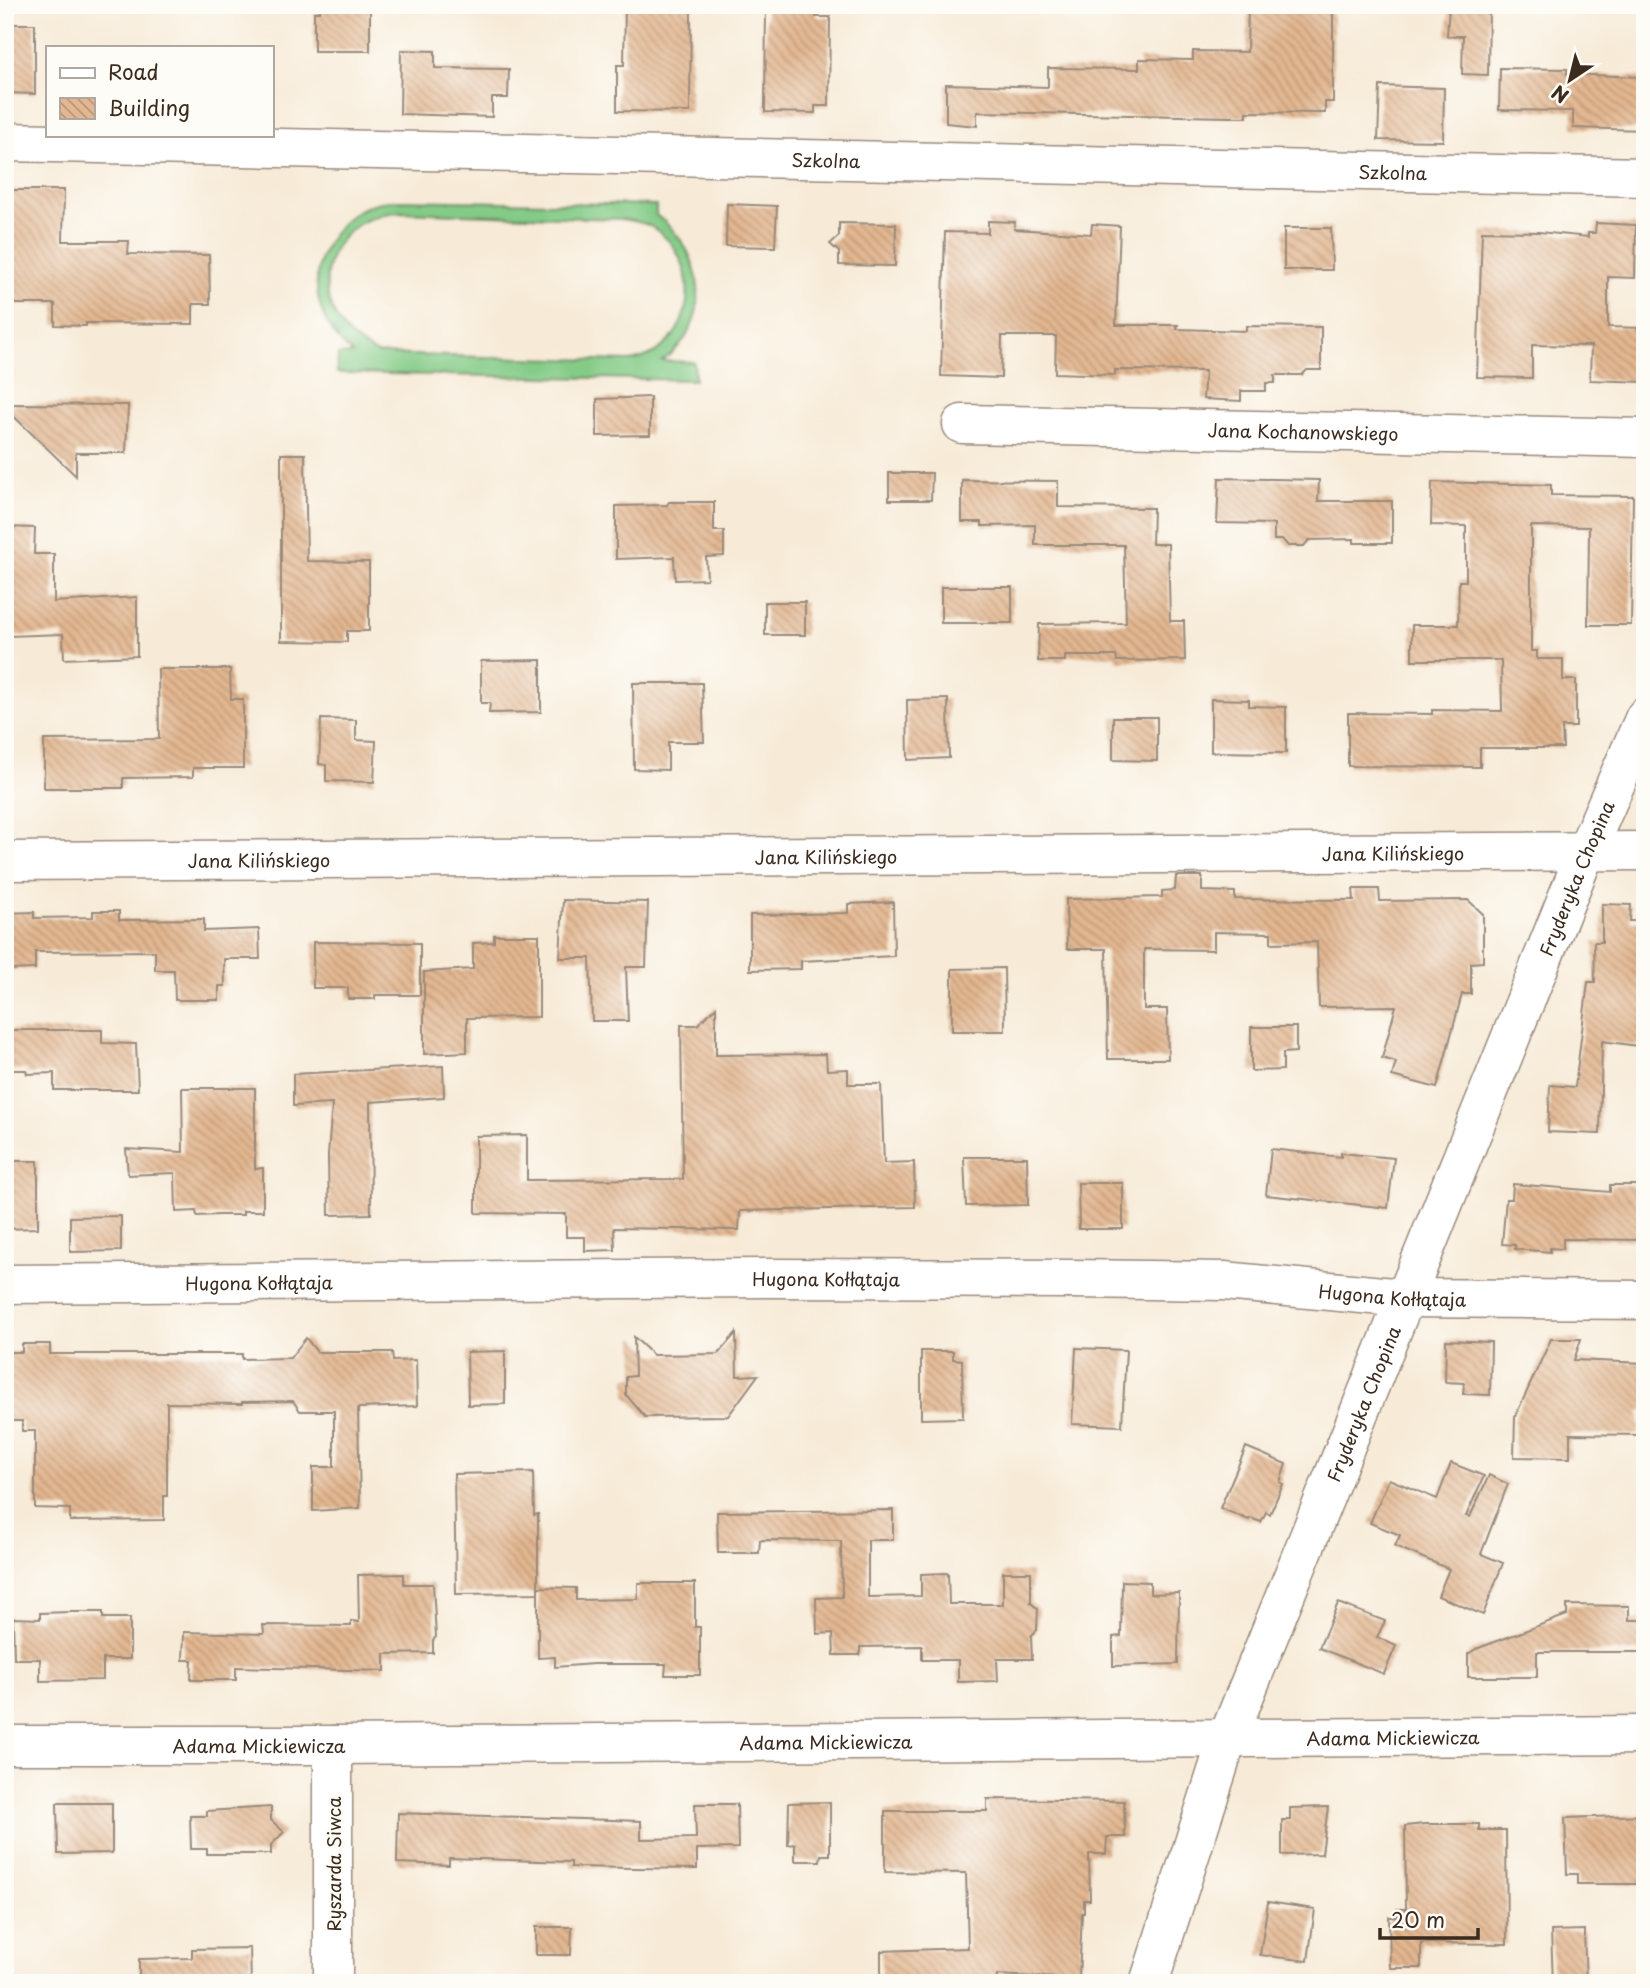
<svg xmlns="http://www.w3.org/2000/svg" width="1650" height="1988" viewBox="0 0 1650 1988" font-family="'Playpen Sans',sans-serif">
	<defs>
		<pattern id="building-back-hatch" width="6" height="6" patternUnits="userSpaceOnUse" patternTransform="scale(1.75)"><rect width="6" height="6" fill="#e3b791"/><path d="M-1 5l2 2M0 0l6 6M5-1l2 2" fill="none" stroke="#b99576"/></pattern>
	</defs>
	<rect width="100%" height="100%" fill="#fdfcf7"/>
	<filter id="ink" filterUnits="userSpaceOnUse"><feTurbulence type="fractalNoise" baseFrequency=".0143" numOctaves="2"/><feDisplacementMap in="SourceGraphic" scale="14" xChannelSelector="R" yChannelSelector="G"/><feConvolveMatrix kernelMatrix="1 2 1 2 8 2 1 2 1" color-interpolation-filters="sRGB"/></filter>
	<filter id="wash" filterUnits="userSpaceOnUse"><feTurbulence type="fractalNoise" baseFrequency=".00686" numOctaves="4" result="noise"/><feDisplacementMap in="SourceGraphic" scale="28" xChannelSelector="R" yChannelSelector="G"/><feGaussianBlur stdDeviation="1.57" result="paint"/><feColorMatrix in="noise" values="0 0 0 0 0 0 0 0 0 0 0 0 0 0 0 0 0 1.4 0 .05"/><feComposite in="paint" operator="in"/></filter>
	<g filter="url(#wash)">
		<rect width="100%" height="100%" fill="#f7ebd8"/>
		<path fill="#83cb86" stroke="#5f7a52" stroke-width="2" fill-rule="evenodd" d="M400,200L656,205V215C706,251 716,324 662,361L694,362L695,380L337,373L338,355L353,354C318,325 304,278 331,238C340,224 352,212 368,206C378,201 389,201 400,200ZM398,212L620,219C631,221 642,221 652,227C707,261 697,350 630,361L378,354C302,320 312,220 398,212Z"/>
		<g id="blocks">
			<g fill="url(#building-back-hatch)">
				<polygon points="320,5 370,5 370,51 314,51 314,12 320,12"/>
				<polygon points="625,5 691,5 690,112 617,111 617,65 624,65"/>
				<polygon points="766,5 817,5 816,17 830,17 829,106 815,106 815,113 765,112"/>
				<polygon points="1248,5 1333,5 1333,102 1325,102 1325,113 1247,112 1247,117 1230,117 977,112 977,126 946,123 946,84 1048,87 1048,68 1139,69 1139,59 1193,60 1193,51 1247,52"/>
				<polygon points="1449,5 1489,5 1488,75 1462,74 1463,36 1447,36"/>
				<polygon points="5,24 35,24 35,94 5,93"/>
				<polygon points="401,50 435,51 435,68 509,69 508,98 492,98 492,117 400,114"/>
				<polygon points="1500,68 1567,69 1567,74 1641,77 1640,89 1645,89 1645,130 1573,128 1573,111 1499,110"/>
				<polygon points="1380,86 1444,88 1443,141 1378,140"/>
				<polygon points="5,190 64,190 63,241 129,241 128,254 209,255 210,304 193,304 193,324 86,323 86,326 55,325 55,304 5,304"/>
				<polygon points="727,204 777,206 775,247 726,246"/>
				<polygon points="988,221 1015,222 1014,229 1091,234 1092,224 1120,226 1116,325 1178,325 1177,329 1246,331 1246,326 1321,327 1321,370 1307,370 1302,375 1275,375 1275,383 1266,383 1266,391 1241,391 1241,401 1203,399 1205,371 1115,370 1115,375 1055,373 1056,336 1002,336 1001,378 941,376 945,232 988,233"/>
				<polygon points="839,223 896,224 895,266 839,265 839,252 830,244 839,236"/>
				<polygon points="1596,223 1636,225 1635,278 1608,277 1608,327 1645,328 1645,382 1590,380 1591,346 1532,345 1532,378 1477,377 1482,231 1539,232 1588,237 1588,233 1595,233"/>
				<polygon points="1284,228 1331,228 1332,270 1284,270"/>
				<polygon points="650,397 650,435 597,436 597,399"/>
				<polygon points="5,404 128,405 126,453 76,453 76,476 5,408"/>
				<polygon points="281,454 305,454 307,561 369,562 369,631 347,631 347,642 281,641"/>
				<polygon points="889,473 932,473 931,500 889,500"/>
				<polygon points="1219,478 1319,480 1318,501 1392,501 1392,543 1354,543 1354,539 1309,540 1304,546 1288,546 1283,540 1274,540 1274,524 1217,523"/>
				<polygon points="962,480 1058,481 1058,507 1153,508 1152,544 1168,544 1170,621 1184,621 1185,660 1117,661 1116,656 1065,656 1065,661 1038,661 1039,624 1126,623 1124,545 1035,545 1035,525 982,526 982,522 962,522"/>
				<polygon points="1432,482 1551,485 1551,495 1633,496 1631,625 1588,625 1589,527 1531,526 1531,651 1537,651 1537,659 1563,659 1563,680 1576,680 1576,727 1562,727 1563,748 1480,748 1480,767 1348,766 1348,713 1432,714 1432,710 1502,711 1501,660 1412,660 1412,625 1458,625 1459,581 1466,581 1466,526 1431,525"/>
				<polygon points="669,502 714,502 714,531 724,531 724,556 706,557 707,579 675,580 674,557 616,559 616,506 667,505"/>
				<polygon points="5,527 35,528 34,554 54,554 54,602 137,597 137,656 64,659 63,634 9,636 8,611 5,611"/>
				<rect x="941" y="587" width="71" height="36"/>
				<rect x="765" y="602" width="40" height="33"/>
				<polygon points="541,660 541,712 489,713 490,703 481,703 481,661"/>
				<polygon points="158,669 230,669 231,699 243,699 243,768 193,768 193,777 123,778 123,788 44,788 44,740 159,739"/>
				<polygon points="633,683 702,683 704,742 668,742 668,770 634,769"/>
				<polygon points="948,699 949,758 908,760 907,700"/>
				<polygon points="1211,699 1249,700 1249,706 1286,707 1286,753 1211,752"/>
				<polygon points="1113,717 1157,717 1157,761 1113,760"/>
				<polygon points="321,719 356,720 356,740 376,741 374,782 326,781 326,765 319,764"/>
				<polygon points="1176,876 1202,876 1202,891 1235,892 1235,899 1354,900 1353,889 1379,889 1380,901 1468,900 1483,914 1483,962 1471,963 1471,994 1462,994 1437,1088 1392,1076 1396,1062 1382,1058 1396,1006 1319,1007 1317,942 1271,943 1271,933 1214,932 1214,950 1144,949 1144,1009 1167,1009 1168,1059 1108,1059 1106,949 1067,949 1066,899 1162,897 1162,891 1175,890"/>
				<polygon points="563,900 648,902 646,967 626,967 628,1021 592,1021 590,958 560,958"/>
				<polygon points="893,902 894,956 801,961 801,969 750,970 750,915 848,913 848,904"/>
				<polygon points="1602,904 1631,905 1630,921 1645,921 1645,1047 1602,1041 1600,1134 1548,1132 1550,1085 1575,1087 1588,982 1595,982 1594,942 1602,942"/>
				<polygon points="93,911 119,911 119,920 204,919 204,931 259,929 260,959 224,959 225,986 219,986 219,1000 175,1000 174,970 155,970 155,951 35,952 35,969 5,970 5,913 34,912 34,918 93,917"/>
				<polygon points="494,935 539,935 539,1017 467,1018 467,1052 424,1054 424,972 473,969 473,943 494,942"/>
				<polygon points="313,942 420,943 420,995 375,995 375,999 348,999 348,988 313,988"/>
				<polygon points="1004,968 1005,1031 952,1031 952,969"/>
				<polygon points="716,1007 716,1055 826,1054 827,1070 848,1069 848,1084 881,1084 884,1163 914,1162 915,1207 740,1211 739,1230 614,1228 615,1250 585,1251 585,1237 566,1237 566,1214 476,1213 476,1136 527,1135 527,1180 683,1179 681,1025 697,1025"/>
				<polygon points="1251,1027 1296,1027 1296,1052 1283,1053 1283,1070 1251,1071"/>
				<polygon points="5,1030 102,1030 102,1043 136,1044 138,1090 54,1090 54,1073 27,1074 26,1070 5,1070"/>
				<polygon points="443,1066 444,1097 370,1102 371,1214 329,1215 328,1155 332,1104 293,1106 293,1074"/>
				<polygon points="182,1088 255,1088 255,1169 263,1168 263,1211 243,1211 243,1215 220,1215 197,1216 196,1211 176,1212 175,1173 128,1175 126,1149 183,1152"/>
				<polygon points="1271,1149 1341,1157 1341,1153 1394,1158 1388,1208 1266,1195"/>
				<polygon points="964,1157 1027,1157 1028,1205 966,1206"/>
				<polygon points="5,1161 38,1161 38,1228 5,1229"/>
				<polygon points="1078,1183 1123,1183 1123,1229 1079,1229"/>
				<polygon points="1513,1184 1610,1192 1610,1185 1645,1185 1645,1240 1563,1239 1563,1249 1550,1248 1550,1252 1515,1249 1515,1245 1502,1244 1506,1199 1512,1199"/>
				<polygon points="121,1216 121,1251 70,1252 70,1217"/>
				<polygon points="736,1333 737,1376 758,1375 728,1416 645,1417 626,1395 626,1377 635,1376 634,1337 653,1355 718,1354"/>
				<polygon points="306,1338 317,1352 392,1352 393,1361 416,1360 417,1406 358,1408 360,1508 313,1511 313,1467 334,1467 334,1411 300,1411 293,1401 242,1402 242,1404 167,1403 167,1496 164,1496 164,1520 70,1521 70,1509 35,1508 35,1431 22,1431 22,1421 5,1421 5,1352 22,1352 22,1344 50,1344 50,1354 242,1354 242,1359 290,1358"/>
				<polygon points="1551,1339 1581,1339 1574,1360 1645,1363 1645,1411 1640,1410 1639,1435 1570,1434 1570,1458 1514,1457 1515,1417"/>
				<polygon points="1446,1340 1491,1342 1490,1395 1463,1394 1464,1383 1445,1382"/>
				<polygon points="1076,1348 1126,1350 1122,1426 1072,1424"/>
				<polygon points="505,1351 505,1404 468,1405 467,1352"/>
				<polygon points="921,1351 953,1351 953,1359 962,1360 963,1418 921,1419"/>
				<polygon points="1246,1447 1286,1464 1280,1482 1283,1484 1270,1514 1266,1512 1261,1522 1250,1518 1249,1520 1220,1508"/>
				<polygon points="1451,1463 1484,1476 1466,1516 1470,1517 1489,1475 1508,1484 1481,1554 1503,1563 1483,1615 1438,1596 1449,1569 1395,1546 1400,1535 1370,1523 1389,1479 1437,1499"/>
				<polygon points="533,1472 534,1515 538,1514 538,1593 456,1594 454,1474"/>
				<polygon points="893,1510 893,1540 868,1540 868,1597 921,1596 921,1574 948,1573 949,1604 1003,1604 1003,1572 1031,1572 1031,1603 1038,1609 1037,1630 1031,1636 1032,1659 997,1659 998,1681 958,1682 958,1660 922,1660 922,1646 860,1647 860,1655 834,1655 833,1633 817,1634 816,1598 842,1597 841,1541 760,1540 759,1553 718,1553 717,1512"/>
				<polygon points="404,1574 404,1584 433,1584 436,1637 433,1640 433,1653 385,1654 385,1671 236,1667 236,1680 191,1680 192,1660 183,1660 184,1632 264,1634 263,1625 351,1626 351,1621 359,1622 358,1575"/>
				<polygon points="1122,1581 1150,1582 1150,1594 1179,1593 1178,1664 1113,1666 1113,1637 1121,1636"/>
				<polygon points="638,1583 695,1583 695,1627 700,1627 700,1675 665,1675 666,1664 593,1664 555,1667 555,1657 538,1658 538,1587 576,1588 576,1600 638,1599"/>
				<polygon points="1338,1603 1385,1621 1377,1637 1396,1646 1384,1674 1319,1648"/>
				<polygon points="1567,1605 1629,1606 1629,1620 1645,1620 1645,1652 1537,1652 1537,1677 1468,1677 1468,1654 1476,1649 1567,1615"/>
				<polygon points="71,1612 103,1612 103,1618 130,1618 130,1659 103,1659 103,1680 40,1681 40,1659 14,1659 13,1618 40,1619 40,1613"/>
				<polygon points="987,1799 1124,1801 1125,1837 1107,1837 1106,1854 1089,1854 1090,1900 1084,1900 1084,1913 1082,1913 1079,1979 997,1975 997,1983 881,1983 881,1951 968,1948 966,1873 885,1872 885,1811 987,1811"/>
				<polygon points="830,1802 830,1855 821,1855 820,1861 795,1861 795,1844 788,1845 789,1803"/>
				<polygon points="57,1803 112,1803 112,1853 58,1854"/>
				<polygon points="695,1804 737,1804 738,1848 697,1849 697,1869 571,1867 571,1862 449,1858 449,1865 397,1863 398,1813 641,1821 641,1839 696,1838"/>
				<polygon points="271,1807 271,1820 284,1832 271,1845 271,1854 207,1854 207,1849 191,1849 190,1816 207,1816 207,1811"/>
				<polygon points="1328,1807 1322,1854 1282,1855 1282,1820 1290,1820 1290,1808"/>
				<polygon points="1645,1815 1645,1884 1578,1884 1578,1874 1567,1874 1565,1818"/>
				<polygon points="1425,1824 1479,1824 1479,1830 1506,1830 1507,1944 1421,1943 1421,1968 1390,1968 1389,1917 1398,1917 1397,1909 1406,1909 1405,1826"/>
				<polygon points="1268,1902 1315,1909 1308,1961 1260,1955"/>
				<polygon points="536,1927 572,1927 571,1955 536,1955"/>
				<polygon points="1584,1930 1586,1983 1553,1983 1551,1931"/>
				<polygon points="250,1948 251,1983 139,1983 139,1959 192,1958 192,1949"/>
			</g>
		</g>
	</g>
	<g filter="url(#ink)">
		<use href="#blocks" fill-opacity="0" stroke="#998a7b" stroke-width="2"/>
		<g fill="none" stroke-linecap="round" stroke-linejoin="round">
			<g stroke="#998a7b" stroke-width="41">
				<g id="minor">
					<path id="s1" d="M5,142L1645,177"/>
					<path id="s2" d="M962,424L1645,438"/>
					<path id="s3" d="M5,861L1645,851"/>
					<path id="s4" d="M5,1284L764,1278L1072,1279L1224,1281L1404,1298L1645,1300"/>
					<path id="s5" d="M5,1745H333L1645,1735"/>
					<polyline points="333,1983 333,1745"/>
					<path id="s6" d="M1149,1983L1228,1737L1586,851L1645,717"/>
				</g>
			</g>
			<use href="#minor" stroke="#fff" stroke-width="38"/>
		</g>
	</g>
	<g text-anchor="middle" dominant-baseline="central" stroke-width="5" stroke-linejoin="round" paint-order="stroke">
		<g font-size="18" fill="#3b2a1e" stroke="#fdfcf7">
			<text stroke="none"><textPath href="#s1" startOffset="821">Szkolna</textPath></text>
			<text stroke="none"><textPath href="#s1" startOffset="1388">Szkolna</textPath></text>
			<text stroke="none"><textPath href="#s2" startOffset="341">Jana Kochanowskiego</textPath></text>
			<text stroke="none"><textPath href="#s3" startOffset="1388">Jana Kilińskiego</textPath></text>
			<text stroke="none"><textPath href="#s3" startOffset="821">Jana Kilińskiego</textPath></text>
			<text stroke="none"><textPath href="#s3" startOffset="254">Jana Kilińskiego</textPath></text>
			<text stroke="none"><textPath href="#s6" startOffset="1185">Fryderyka Chopina</textPath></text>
			<text stroke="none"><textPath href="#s4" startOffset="821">Hugona Kołłątaja</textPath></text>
			<text stroke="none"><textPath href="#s4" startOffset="254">Hugona Kołłątaja</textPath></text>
			<text stroke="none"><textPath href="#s4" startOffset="1388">Hugona Kołłątaja</textPath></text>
			<text stroke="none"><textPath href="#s6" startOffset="618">Fryderyka Chopina</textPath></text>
			<text stroke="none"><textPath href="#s5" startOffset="1388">Adama Mickiewicza</textPath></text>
			<text stroke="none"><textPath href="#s5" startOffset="821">Adama Mickiewicza</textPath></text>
			<text stroke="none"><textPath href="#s5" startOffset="254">Adama Mickiewicza</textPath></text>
			<text transform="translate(333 1864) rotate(-90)">Ryszarda Siwca</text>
		</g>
	</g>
	<rect width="1650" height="1988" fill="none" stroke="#fdfcf7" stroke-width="28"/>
	<rect x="46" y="46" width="228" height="91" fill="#fdfcf7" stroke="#afa8a0" stroke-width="2"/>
	<rect x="60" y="68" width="35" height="10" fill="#ffffff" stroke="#afa8a0" stroke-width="2"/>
	<text x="108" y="80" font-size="21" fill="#3b2a1e">Road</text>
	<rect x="60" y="98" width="35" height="21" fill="url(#building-back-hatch)" stroke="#afa8a0" stroke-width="2"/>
	<text x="108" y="116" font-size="21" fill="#3b2a1e">Building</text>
	<g transform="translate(1570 80) rotate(215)" stroke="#fdfcf7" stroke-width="5" paint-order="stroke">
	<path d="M0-5L12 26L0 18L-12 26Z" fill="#3b2a1e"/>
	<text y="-10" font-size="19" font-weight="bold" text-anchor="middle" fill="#3b2a1e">N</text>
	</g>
	<path d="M1380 1928v10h98v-10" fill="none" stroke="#3b2a1e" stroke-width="3.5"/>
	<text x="1391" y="1928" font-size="21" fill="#3b2a1e" stroke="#fdfcf7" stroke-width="5" paint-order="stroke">20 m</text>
</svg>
